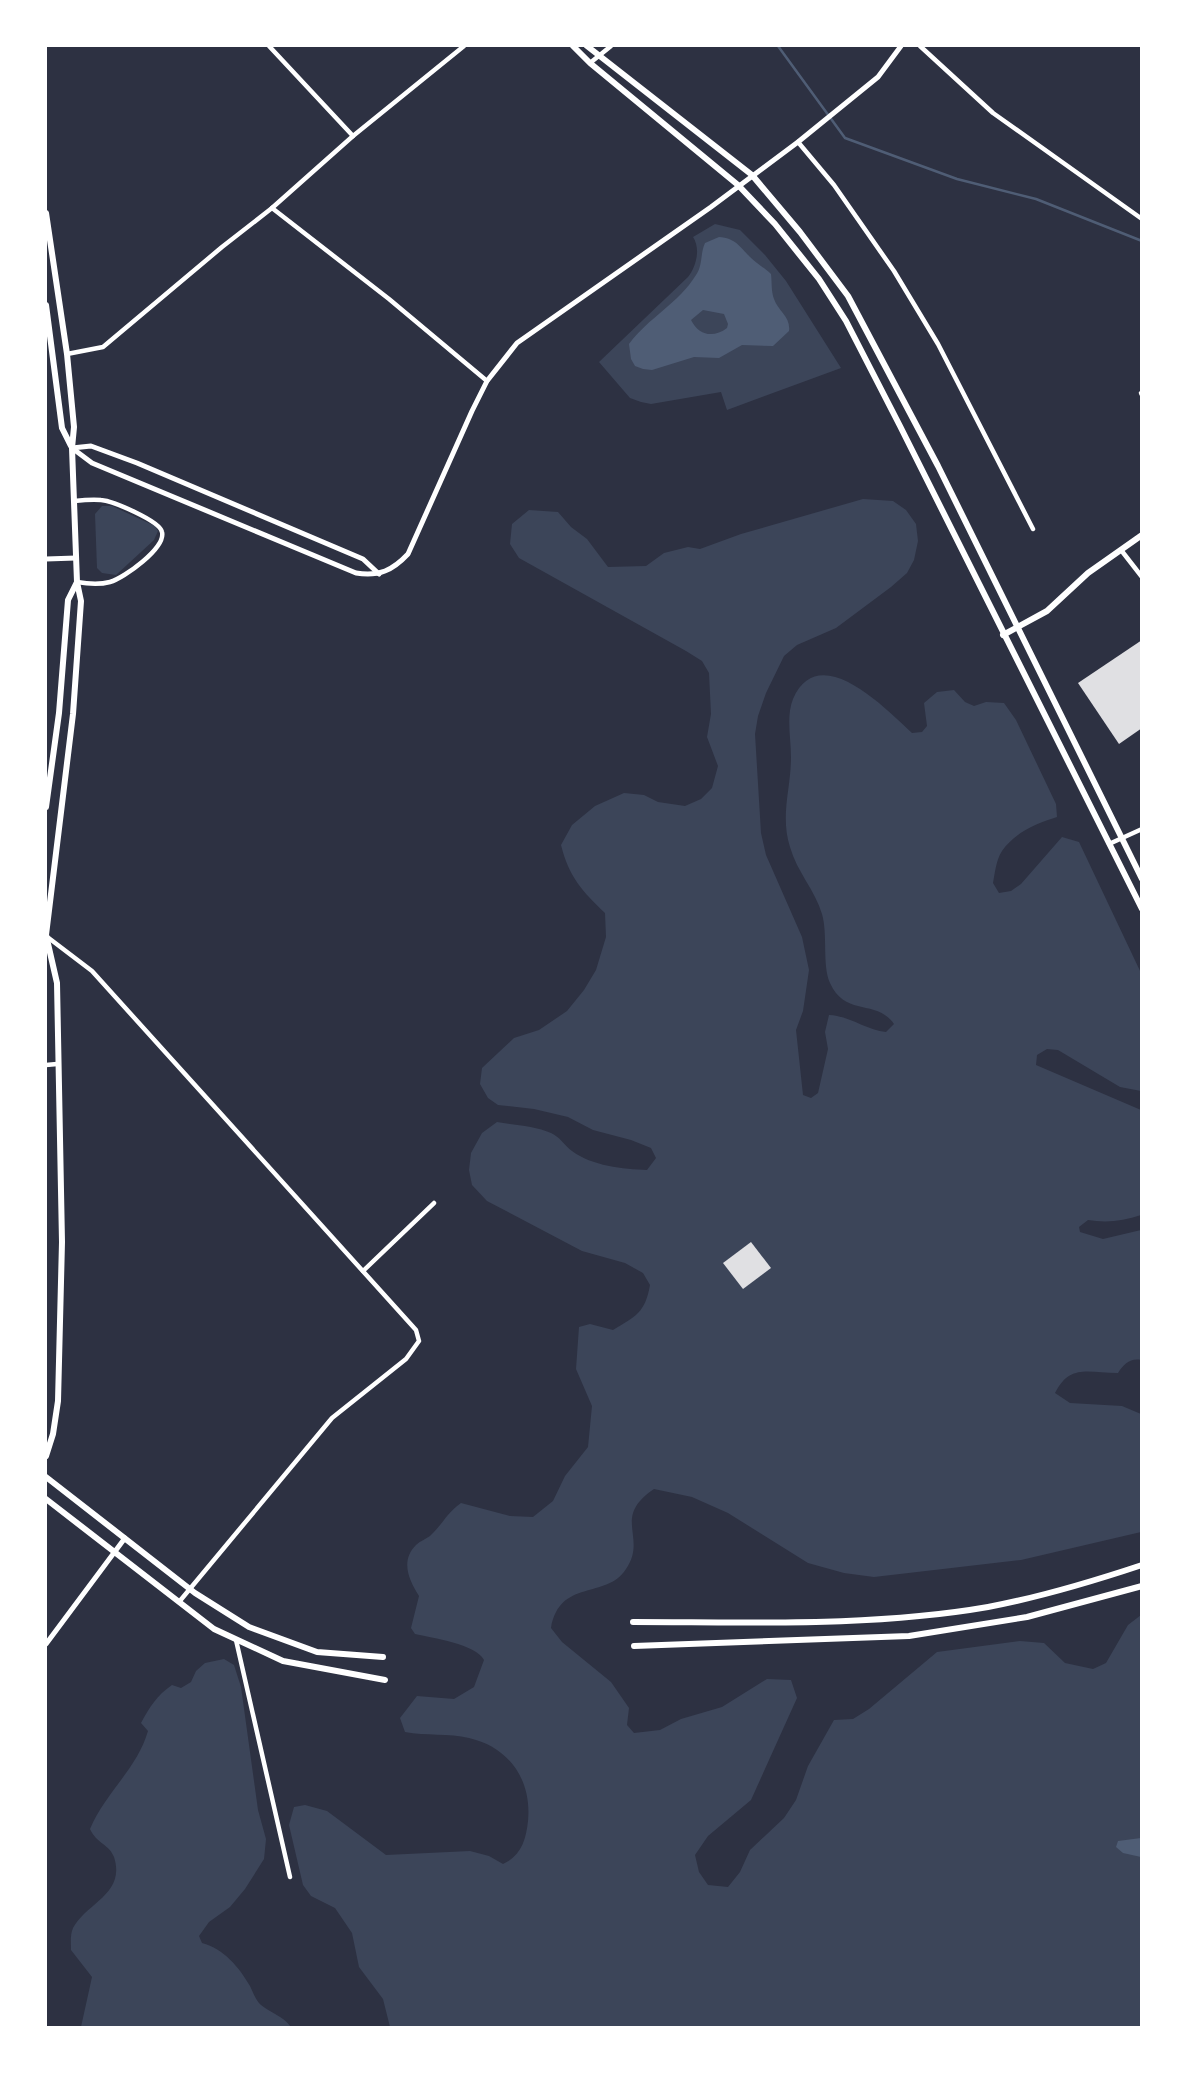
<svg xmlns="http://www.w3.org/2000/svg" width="1187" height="2073" viewBox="0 0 1187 2073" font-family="Arial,sans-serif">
	<rect width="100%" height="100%" fill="#2d3142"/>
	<g fill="#3c4559">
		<path d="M715,224L740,230L765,255L786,281L841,368L727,410L721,392L651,404L641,402L630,398L599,362L688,277C696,267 701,249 693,237Z"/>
		<path d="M863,499L893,501L906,510L916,524L918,541L914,560L907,573L891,587L836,628L797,645L784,656L766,693L758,716L755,734L761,833L766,855L802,937L809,970L803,1011L796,1030L803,1095L811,1098L818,1093L828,1049L825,1032L829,1015C850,1016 866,1030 886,1032L894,1024C876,998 846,1018 830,983C822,965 828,935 822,914C815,890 797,872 790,847C780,815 791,789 791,757C791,739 786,716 793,699C819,639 886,709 912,733L922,732L927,726L924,703L937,692L954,690L965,702L974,706L986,702L1004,703L1016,720L1056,804L1057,817C1037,823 1014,833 1002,851C996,860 995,873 993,883L999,893L1011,891L1021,884L1062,837L1079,842L1141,973V1091L1120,1087L1058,1050L1047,1049L1037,1055L1036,1065L1141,1110V1215C1123,1221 1107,1223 1088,1220L1079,1227L1080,1232L1103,1239L1141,1230V1360C1130,1358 1124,1364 1118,1373C1089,1373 1070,1363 1055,1393L1070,1403L1122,1406L1141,1414V1532L1021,1560L874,1577L844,1573L808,1563L728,1513L692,1497L654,1489C611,1518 648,1537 626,1569C606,1600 560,1578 551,1628L562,1642L611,1682L629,1708L627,1725L634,1733L660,1730L681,1719L722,1707L767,1679L791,1680L797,1698L751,1800L708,1836L695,1855L699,1872L708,1885L728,1887L740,1872L750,1850L784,1818L796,1800L808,1766L834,1720L853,1719L869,1709L937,1652L1020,1641L1044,1643L1065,1663L1093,1669L1106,1663L1128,1625L1141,1615V2027H390L383,1999L359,1967L352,1933L335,1908L311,1896L303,1885L289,1825L294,1807L305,1805L327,1811L386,1855L470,1851L489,1856L503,1864C521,1856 526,1840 528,1821C532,1780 509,1747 469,1738C449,1733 426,1736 405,1732L400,1718L417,1696L454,1699L474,1687L484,1660C476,1644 432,1638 415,1634L411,1628L419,1596C409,1580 400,1561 416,1545C420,1541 426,1539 430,1536C443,1524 445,1515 461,1503L510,1516L533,1517L553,1501L565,1476L588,1447L592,1406L576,1369L579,1327L590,1324L613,1330C636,1316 645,1313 650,1285L643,1273L625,1263L582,1251L487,1201L472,1185L469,1170L471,1153L482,1133L497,1122C514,1125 536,1126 551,1133C560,1137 564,1145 572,1151C592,1166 623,1169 647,1170L656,1158L651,1148L631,1140L593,1130L568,1117L534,1109L498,1105L488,1098L480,1084L482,1068L514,1038L539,1030L567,1011L584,990L596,970L606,937L605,913C582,891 569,877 561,845L572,825L595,806L624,793L644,795L658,802L685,806L701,799L712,788L718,766L707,737L711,714L709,673L702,661L686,651L519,558L510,544L512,524L529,510L558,512L571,527L587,539L608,567L646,566L664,553L688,547L700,549L741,534Z"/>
		<polygon points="102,506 112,506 155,526 158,531 154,540 116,575 102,573 97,568 95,514"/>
		<path d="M224,1659L234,1665L241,1687L258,1810L266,1839L264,1859L245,1889L230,1907L209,1922L199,1936L202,1943C224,1949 239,1967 250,1986C253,1992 256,2001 261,2005C272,2014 282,2015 291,2027H81L92,1977L71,1950C71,1943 70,1935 73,1928C86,1903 126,1894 114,1857C109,1844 97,1844 90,1829C105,1793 137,1769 148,1731L141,1723C149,1708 157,1695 172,1685L181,1688L191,1682L196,1671L205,1663Z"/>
	</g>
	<g fill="#4f5d75" fill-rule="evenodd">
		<path d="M719,237C739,238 742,252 757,263C762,267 766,269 771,274C772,282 771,291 774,299C778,311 791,317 789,331L773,346L742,345L719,358L694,357L652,370L643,369L635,366L631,359L629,344C648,318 679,303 696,275C703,265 700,254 705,243ZM703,310L724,314L728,324L727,328C714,338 699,336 691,320Z"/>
		<polygon points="1141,1838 1141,1857 1123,1853 1116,1847 1118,1841"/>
	</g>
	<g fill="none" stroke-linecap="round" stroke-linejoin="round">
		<polyline stroke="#4f5d75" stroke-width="2.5" points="778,46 845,138 957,179 1036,199 1142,241"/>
	</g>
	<g fill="#e0e0e3">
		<polygon points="1142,640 1142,728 1119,744 1078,683"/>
		<polygon points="751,1242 771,1268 743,1289 723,1263"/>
	</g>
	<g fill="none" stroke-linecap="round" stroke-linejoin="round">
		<g stroke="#fff" stroke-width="4.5">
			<polyline points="269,46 353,136"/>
			<polyline points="920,46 993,113 1142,219"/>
			<polyline points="590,63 611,46"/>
			<polyline points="798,142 834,185 894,271 938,344 1033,529"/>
			<polyline points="272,208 389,299 487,381"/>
			<polyline points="67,354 103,347 222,247 272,208 353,136 464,46"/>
			<polyline points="1141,393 1142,395"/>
			<path d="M74,501C83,500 92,499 101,500C113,501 160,521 162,532C166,548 124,578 110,582C99,585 88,584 77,582"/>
			<polyline points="1121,550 1142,577"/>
			<polyline points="1109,844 1142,829"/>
			<polyline points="46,936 92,971 416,1330 419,1341 406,1359 332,1418 179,1602"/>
			<polyline points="46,1065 57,1064"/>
			<polyline points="363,1271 434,1203"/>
			<polyline points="236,1640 290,1877"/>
		</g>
		<g stroke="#fff" stroke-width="5">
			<path d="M72,448L92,463L356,573C379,577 393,570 408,554L472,411L487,381L517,343L711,207L798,142L878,77L901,46"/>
			<polyline points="72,448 91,446 137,463 363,559 379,574"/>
			<polyline points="46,559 76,558"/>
			<polyline points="46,1644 125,1538"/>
		</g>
		<g stroke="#fff" stroke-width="6">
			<polyline points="46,213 67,354 74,427 72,448 77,582 81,601 73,714 46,935 57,983 62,1242 58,1401 53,1434 46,1456"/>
			<polyline points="46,305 62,428 71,446"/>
			<polyline points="1003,635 1047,611 1088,573 1142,535"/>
			<polyline points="46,807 59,713 68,600 77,582"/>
			<polyline points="46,1477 195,1593 249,1627 317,1652 383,1657"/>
			<polyline points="46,1499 214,1629 283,1661 385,1680"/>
			<path d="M633,1622C750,1622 873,1627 988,1607C1041,1597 1091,1582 1142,1565"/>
			<polyline points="634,1646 909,1636 1027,1617 1142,1586"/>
		</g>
		<g stroke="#fff" stroke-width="6">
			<polyline points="573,46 590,63 738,185 775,224 819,279 846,321 900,426 1142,909"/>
			<polyline points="587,46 752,175 800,232 848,296 938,466 1142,879"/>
		</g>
	</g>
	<rect width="1187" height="2073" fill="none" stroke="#ffffff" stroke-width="94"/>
</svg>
